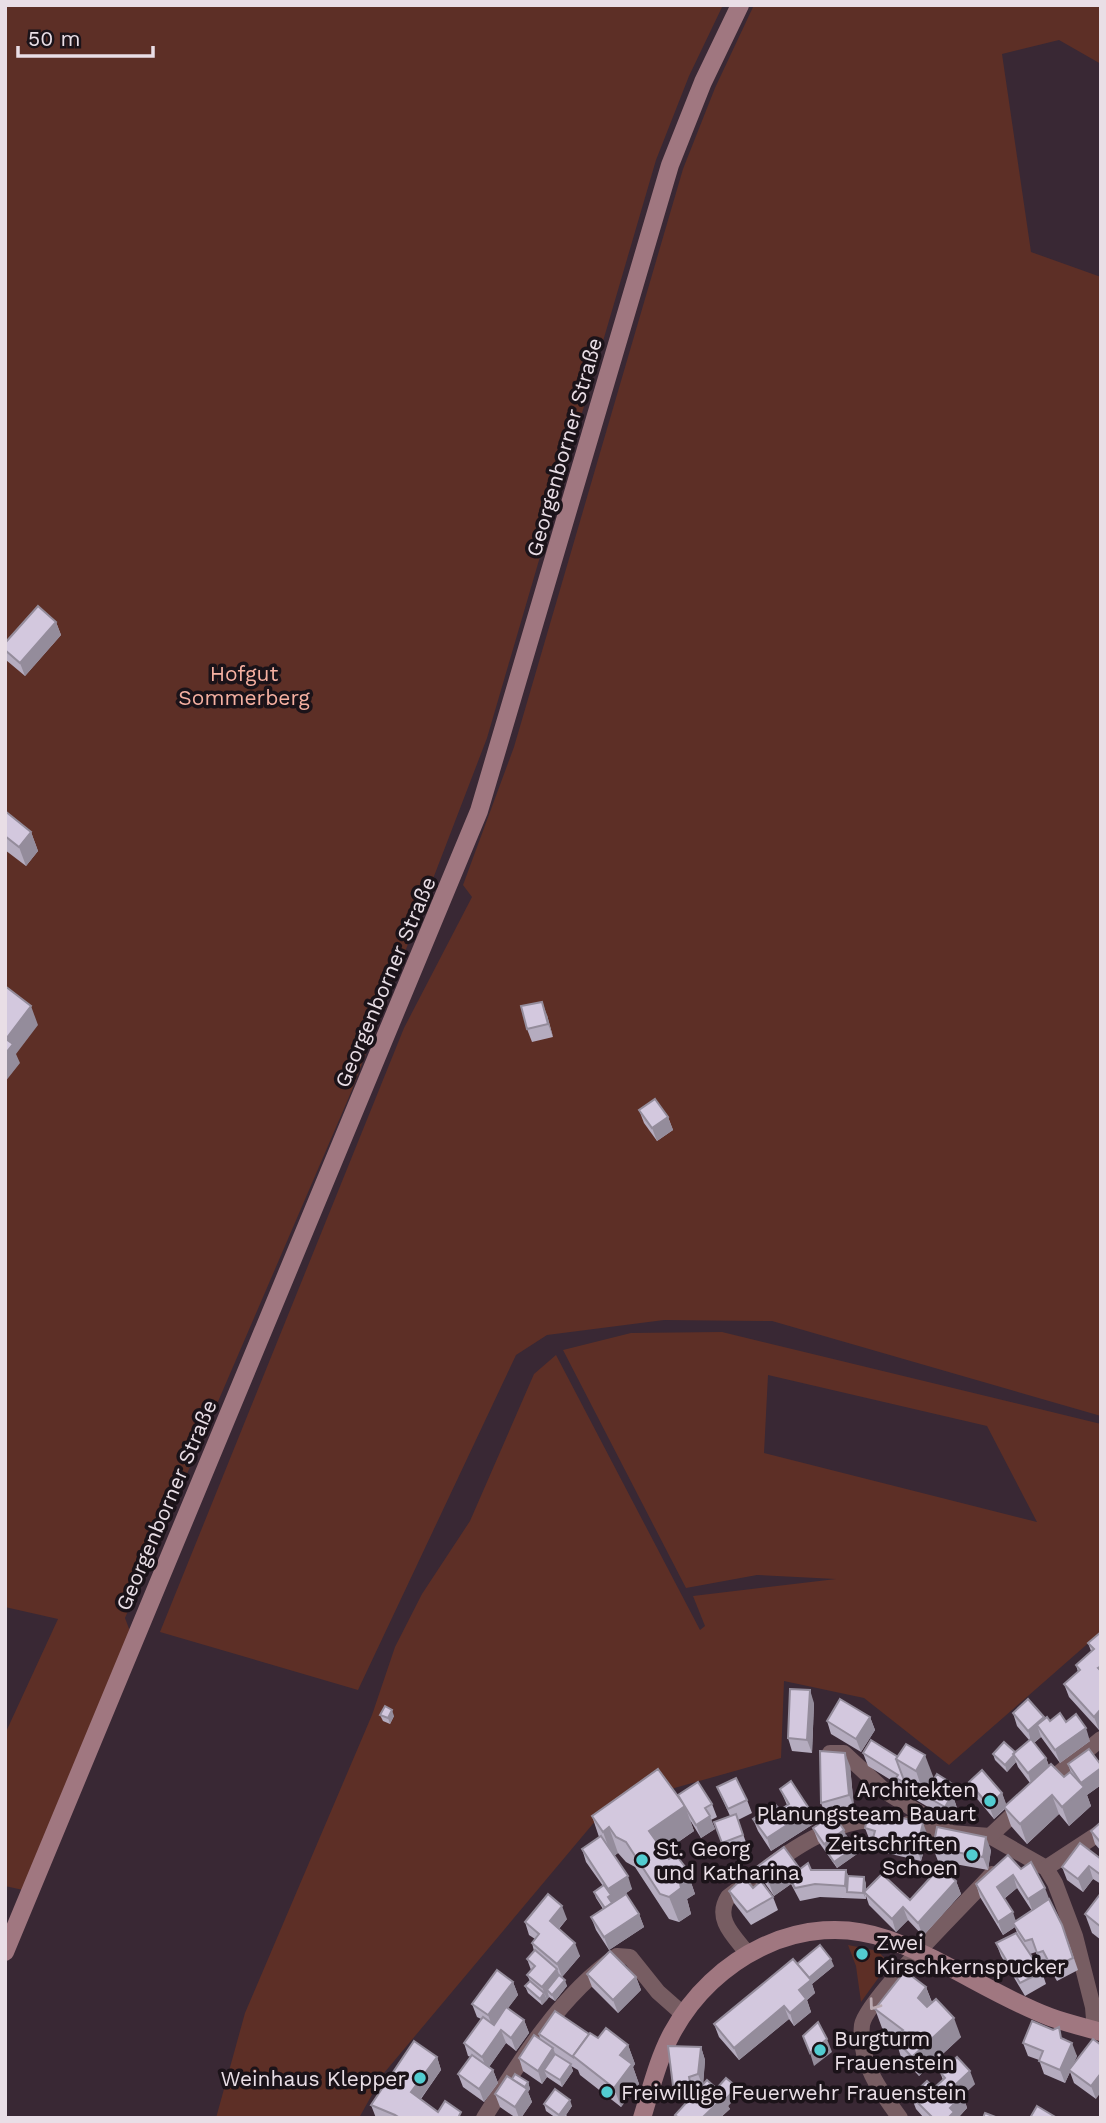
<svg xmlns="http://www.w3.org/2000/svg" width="1106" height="2123" viewBox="0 0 1106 2123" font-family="'Work Sans',sans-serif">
	<rect width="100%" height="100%" fill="#392834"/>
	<g fill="#5d2f26" fill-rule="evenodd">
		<polygon points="5,5 723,5 689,76 656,160 487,738 352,1090 125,1618 131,1634 23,1890 5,1886 5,1734 58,1619 5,1607"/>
		<polygon points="754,5 1101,5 1101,64 1059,40 1002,54 1031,252 1101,277 1101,1416 772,1321 664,1320 547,1335 516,1355 358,1690 160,1632 404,1028 472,897 463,885 514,747 683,169 715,88"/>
		<path d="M722,1332L1101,1424V1632L949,1765L864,1698L784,1681L781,1758L607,1807L384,2073L359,2118H216L245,2013L372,1715L395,1647L422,1594L470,1521L534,1374L556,1355L700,1630L705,1626L693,1596L836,1579L757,1575L686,1588L563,1350L631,1333ZM768,1375L987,1426L1037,1522L764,1453Z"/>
		<polygon points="848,1945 878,1951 886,1960 884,1970 861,2002 856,1966"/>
	</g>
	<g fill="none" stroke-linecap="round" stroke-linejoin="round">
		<g stroke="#775d62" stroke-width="16">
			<polyline points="830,1753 844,1753 886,1792 947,1830"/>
			<polyline points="1043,1786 1101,1739"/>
			<polyline points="908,1824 937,1832 990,1836 1046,1868 1055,1883 1075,1936 1093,2007 1095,2031"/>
			<polyline points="990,1836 1024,1804"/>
			<polyline points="1046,1868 1101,1832"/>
			<path d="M748,1954C734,1936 714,1919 728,1897C776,1862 824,1818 886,1819"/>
			<path d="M484,2118C519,2062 562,1993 617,1956L630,1957L658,1992L684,2015"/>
			<path d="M900,2118C880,2091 858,2061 862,2025C865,2001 970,1899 992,1874"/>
		</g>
		<g stroke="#a07780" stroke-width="18">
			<polyline points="5,1952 479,811 670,165 703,82 740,5"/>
			<path d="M642,2118C651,2089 658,2059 672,2033C713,1957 803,1909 887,1939C944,1959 994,1996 1050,2017C1066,2023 1084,2027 1101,2032"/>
		</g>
	</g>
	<g fill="#b5acbf" fill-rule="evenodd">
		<polygon points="56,622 61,635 25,676 6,660 5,643"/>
		<polygon points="5,811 31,832 38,851 26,866 5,850"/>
		<polygon points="547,1015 553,1037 532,1042 527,1029"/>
		<polygon points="639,1110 668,1117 673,1130 657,1141 644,1123"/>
		<polygon points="1101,1632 1099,1730 1069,1697 1064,1684 1078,1672 1076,1665 1091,1651 1088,1643"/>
		<polygon points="814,1703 812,1753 792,1751 788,1738"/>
		<polygon points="1013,1713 1050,1721 1066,1722 1090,1741 1060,1763 1041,1737 1034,1743 1046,1758 1049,1766 1064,1777 1071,1773 1068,1764 1101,1765 1101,1785 1087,1795 1091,1806 1069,1826 1059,1814 1027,1844 1011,1826 1005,1809 994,1819 974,1795 969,1782 1002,1793 1006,1805 1030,1783 1018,1767 1016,1762 1007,1772 995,1760 993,1754 1015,1752 1029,1740 1017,1726"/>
		<polygon points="380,1715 394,1716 390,1724 383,1721"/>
		<polygon points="870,1717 875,1730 861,1752 831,1734 827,1721"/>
		<polygon points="871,1740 934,1779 956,1796 954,1799 957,1808 950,1820 901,1791 899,1785 868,1766 863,1753"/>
		<polygon points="850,1766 854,1808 826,1816 821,1803"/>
		<polygon points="717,1787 747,1800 752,1813 738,1820 748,1848 727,1856 714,1822 730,1816"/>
		<polygon points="780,1789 815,1823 771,1851 758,1831 753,1819 780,1810 787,1805"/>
		<polygon points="678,1797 712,1804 717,1817 711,1820 715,1829 701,1838 690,1820 694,1831 664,1852 669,1859 686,1868 695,1894 687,1899 691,1914 679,1922 669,1919 635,1867 626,1862 618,1853 614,1856 632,1889 612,1903 639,1914 644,1927 609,1950 596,1930 591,1917 603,1909 596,1898 594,1892 603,1886 586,1862 582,1849 599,1837 592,1816"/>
		<polygon points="1101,1822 1101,1851 1095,1844 1091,1831"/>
		<polygon points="813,1828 846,1836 854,1848 857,1854 837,1868 818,1841"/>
		<polygon points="865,1828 928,1836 921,1861 878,1851 875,1843 870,1841"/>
		<polygon points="933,1848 991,1850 988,1870 938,1861"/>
		<path d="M1008,1855L1050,1901L1067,1938L1078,1970L1057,1981L1047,1964L1042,1966L1036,1952L1030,1954L1042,1972L1046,1984L1025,1996L1001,1956L996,1943L1018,1936L1015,1927L1003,1935L980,1897L976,1884ZM1017,1888L1032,1911L1016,1921L1004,1899Z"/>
		<polygon points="1101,1859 1101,1884 1093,1879 1083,1892 1067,1880 1062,1867"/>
		<polygon points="758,1866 811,1870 846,1870 848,1876 866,1883 866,1890 910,1900 956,1881 961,1894 923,1936 908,1920 896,1932 869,1905 866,1896 866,1899 820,1897 800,1901 791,1884 774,1896 762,1879"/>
		<polygon points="753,1888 773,1897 778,1910 751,1925 734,1903 729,1891"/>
		<polygon points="1101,1893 1101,1940 1092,1933 1085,1914"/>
		<polygon points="567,1919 559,1929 580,1956 562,1977 567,1986 555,2001 549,1997 542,2005 528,1993 525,1986 530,1981 527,1975 531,1970 527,1959 534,1951 532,1943 535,1939 529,1935 525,1922"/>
		<polygon points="797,1964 834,1966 812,1984 815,1993 807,2000 811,2012 794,2026 789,2019 739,2060 719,2037 714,2024"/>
		<polygon points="587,1974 636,1977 641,1990 618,2013 592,1987"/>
		<polygon points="513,1982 518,1995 508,2008 524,2020 529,2033 516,2051 506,2043 489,2067 493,2070 498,2083 484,2102 463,2087 458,2074 471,2057 468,2056 464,2043 481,2019 477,2017 472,2004"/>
		<polygon points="926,1987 932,2002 961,2037 919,2076 901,2057 895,2038 882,2028 875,2009"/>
		<polygon points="539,2034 589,2034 598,2038 628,2045 635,2064 633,2067 639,2084 621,2107 580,2075 578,2070 571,2066 573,2071 562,2087 547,2077 542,2084 523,2071 519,2058 540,2039"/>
		<polygon points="1064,2039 1077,2056 1072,2066 1093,2039 1096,2099 1074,2083 1070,2072 1065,2083 1044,2074 1039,2060 1028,2056 1023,2043"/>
		<polygon points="701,2047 705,2060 703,2084 717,2088 739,2094 728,2106 730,2109 720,2118 676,2118 675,2115 693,2096 677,2099 673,2086"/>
		<polygon points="437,2057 441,2070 421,2099 438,2112 463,2118 376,2118 371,2105"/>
		<polygon points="940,2072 975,2084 963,2095 967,2108 958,2118 924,2118 916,2109 911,2096 934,2088 943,2080"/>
		<polygon points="512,2079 528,2082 530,2089 528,2092 532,2102 521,2118 516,2118 500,2107 495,2094"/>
		<polygon points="544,2104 572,2106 566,2115 569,2118 556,2118 546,2111"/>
	</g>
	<g fill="#948c9b">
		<polygon points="56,622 61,635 25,676 20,663"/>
		<polygon points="31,832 38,851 26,866 19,847"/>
		<polygon points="542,1002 547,1015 553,1037 548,1024"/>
		<polygon points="31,1006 38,1025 16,1054 20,1063 5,1082 6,1039"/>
		<polygon points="668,1117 673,1130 657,1141 652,1128"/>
		<polygon points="810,1690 814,1703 812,1753 807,1740"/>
		<polygon points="1101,1709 1101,1728 1099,1730 1094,1717"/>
		<polygon points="392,1710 394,1716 390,1724 388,1718"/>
		<polygon points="870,1717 875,1730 861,1752 856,1739"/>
		<polygon points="1044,1717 1048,1730 1037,1725 1041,1737 1032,1744 1028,1731"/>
		<polygon points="1086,1728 1090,1741 1060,1763 1055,1750"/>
		<polygon points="845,1753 850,1766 854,1808 849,1795"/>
		<polygon points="925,1755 939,1792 924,1795 916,1771"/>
		<polygon points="1014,1756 1016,1762 1007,1772 1005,1765"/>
		<polygon points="1046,1758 1051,1771 1032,1786 1028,1773"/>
		<polygon points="1101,1768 1101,1785 1087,1795 1091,1806 1069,1826 1062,1807 1081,1783"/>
		<polygon points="951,1783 956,1796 954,1799 957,1808 950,1820 945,1807 946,1791"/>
		<polygon points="1002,1793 1007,1806 994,1819 989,1806"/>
		<polygon points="1052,1795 1059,1814 1027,1844 1020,1824"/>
		<polygon points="685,1806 694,1831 658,1856 649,1831"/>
		<polygon points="810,1810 815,1823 771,1851 767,1838"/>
		<polygon points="710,1816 715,1829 701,1838 696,1825"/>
		<polygon points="923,1823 928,1836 921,1861 917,1848"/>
		<polygon points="609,1827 618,1853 612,1857 603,1832"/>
		<polygon points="844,1830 849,1843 826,1850 824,1844"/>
		<polygon points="986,1837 991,1850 988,1870 983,1857"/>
		<polygon points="854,1848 857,1854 837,1868 834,1862"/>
		<polygon points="1089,1866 1093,1879 1083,1892 1078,1879"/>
		<polygon points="686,1868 695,1894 687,1899 691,1914 679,1922 669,1897 678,1874"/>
		<polygon points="846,1870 851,1883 847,1892 845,1886"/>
		<polygon points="786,1871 791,1884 774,1896 769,1883"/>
		<polygon points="1013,1875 1017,1888 1002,1900 997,1887"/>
		<polygon points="628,1876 632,1889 610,1904 608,1897 611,1895 608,1889"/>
		<polygon points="864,1877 866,1883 866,1893 864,1892 866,1899 863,1893"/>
		<polygon points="956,1881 961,1894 923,1936 918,1923"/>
		<polygon points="1045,1888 1050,1901 1033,1912 1028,1899"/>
		<polygon points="562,1906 567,1919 554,1934 550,1921"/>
		<polygon points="903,1907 908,1920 896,1932 892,1919"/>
		<polygon points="1013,1912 1017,1925 1013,1923 1015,1927 1003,1935 998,1922"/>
		<polygon points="639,1914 644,1927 609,1950 604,1937"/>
		<polygon points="575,1943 580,1956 562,1977 557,1964"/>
		<polygon points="831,1959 834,1966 812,1984 815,1993 807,2000 811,2012 794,2026 790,2013 799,1990 807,1979"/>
		<polygon points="557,1969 562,1982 547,1990 549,1997 547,2000 542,1987"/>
		<polygon points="636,1977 641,1990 618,2013 613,2000"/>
		<polygon points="565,1980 567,1986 555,2001 552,1995"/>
		<polygon points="513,1982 518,1995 493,2028 488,2015"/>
		<polygon points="926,1987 933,2006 925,2017 918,1998"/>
		<polygon points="544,1993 547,2000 542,2005 540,1999"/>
		<polygon points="784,2006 789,2019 739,2060 734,2048"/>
		<polygon points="954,2018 961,2037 919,2076 912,2057"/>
		<polygon points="524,2020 529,2033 516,2051 511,2038"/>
		<polygon points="501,2030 506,2043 487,2070 482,2057"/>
		<polygon points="827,2039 832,2052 814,2066 810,2053"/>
		<polygon points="1072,2043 1077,2056 1065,2083 1060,2070"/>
		<polygon points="628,2045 635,2064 633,2067 639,2084 621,2107 614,2088 620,2055"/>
		<polygon points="701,2047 705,2060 703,2087 698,2074"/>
		<polygon points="553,2048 558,2061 544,2070 547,2077 542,2084 538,2071"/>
		<polygon points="437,2057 441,2070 416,2105 411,2092"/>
		<polygon points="571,2064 573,2071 562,2087 560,2080"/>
		<polygon points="493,2070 498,2083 484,2102 479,2089"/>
		<polygon points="970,2071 975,2084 963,2095 967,2108 958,2118 948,2118 953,2087"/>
		<polygon points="1101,2073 1101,2092 1096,2099 1091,2086"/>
		<polygon points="689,2077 694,2090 694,2095 690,2082"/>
		<polygon points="528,2082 530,2089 528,2092 532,2102 521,2118 519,2118 515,2107 522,2091"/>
		<polygon points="737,2087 739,2094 728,2106 730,2109 720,2118 702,2118 725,2096"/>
		<polygon points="570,2100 572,2106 564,2118 560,2118 559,2115"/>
	</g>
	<g fill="#d3c8de" stroke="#948c9b" stroke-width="2">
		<polygon points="38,606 56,622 20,663 5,650 5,643"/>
		<polygon points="5,811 31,832 19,847 5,836"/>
		<polygon points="5,986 31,1006 6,1039 13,1044 5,1054"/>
		<polygon points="542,1002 548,1024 527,1029 521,1006"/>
		<polygon points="655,1099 668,1117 652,1128 639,1110"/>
		<polygon points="1101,1632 1101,1666 1098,1668 1101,1671 1101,1709 1094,1717 1064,1684 1080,1670 1076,1665 1094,1649 1088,1643"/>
		<polygon points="790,1689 810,1690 807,1740 788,1738"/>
		<polygon points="840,1699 870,1717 856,1739 827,1721"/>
		<polygon points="1028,1699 1044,1717 1028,1731 1013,1713"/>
		<polygon points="385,1706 392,1710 388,1718 380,1715"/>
		<polygon points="1060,1713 1066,1722 1076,1714 1086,1728 1055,1750 1037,1725 1047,1717 1050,1721"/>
		<polygon points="1031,1739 1046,1758 1028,1773 1013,1754"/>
		<polygon points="871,1740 898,1757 896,1759 905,1783 896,1778 898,1775 863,1753"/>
		<polygon points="1004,1742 1015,1752 1013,1754 1014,1755 1005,1765 993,1754"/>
		<polygon points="906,1744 925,1755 916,1771 896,1759"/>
		<polygon points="1089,1749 1101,1765 1101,1768 1081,1783 1068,1764"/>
		<polygon points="820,1751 845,1753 849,1795 821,1803"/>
		<polygon points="1051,1764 1064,1777 1070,1772 1084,1787 1062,1807 1052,1795 1020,1824 1004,1807"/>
		<polygon points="658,1769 685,1806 649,1831 669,1859 676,1855 686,1868 678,1874 681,1888 669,1897 660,1894 626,1842 616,1837 609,1827 603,1832 592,1816"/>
		<polygon points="982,1770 1002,1793 989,1806 969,1782"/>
		<polygon points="937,1774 951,1783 946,1791 952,1795 945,1807 924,1795"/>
		<polygon points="736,1778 747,1800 728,1809 717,1787"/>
		<polygon points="791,1781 810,1810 767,1838 753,1819 775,1804 780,1810 789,1804 780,1789"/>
		<polygon points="698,1782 712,1804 705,1808 710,1816 696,1825 678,1795"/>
		<polygon points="869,1810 923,1823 917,1848 873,1838 875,1831 865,1828"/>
		<polygon points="736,1814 743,1835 722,1843 714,1822"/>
		<polygon points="833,1814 844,1830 824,1844 813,1828"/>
		<polygon points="1101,1822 1101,1843 1091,1831"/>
		<polygon points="937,1827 986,1837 983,1857 933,1848"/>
		<polygon points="601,1836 628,1876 608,1889 582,1849"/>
		<polygon points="846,1836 854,1848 834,1862 826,1850"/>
		<polygon points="1080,1843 1101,1859 1101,1875 1089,1866 1078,1879 1062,1867"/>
		<polygon points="784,1847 800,1869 808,1863 811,1870 846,1870 845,1886 815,1884 795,1888 786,1871 769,1883 758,1866"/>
		<polygon points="1008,1855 1021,1869 1031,1862 1045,1888 1028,1899 1013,1875 997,1887 1013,1912 998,1922 976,1884"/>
		<polygon points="940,1867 956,1881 918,1923 903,1907 892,1919 864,1892 882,1874 910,1900"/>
		<polygon points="848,1876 864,1877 863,1893 847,1892"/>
		<polygon points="744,1877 753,1888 761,1881 773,1897 747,1912 729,1891"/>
		<polygon points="604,1885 611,1895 608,1897 612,1903 605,1908 594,1892"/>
		<polygon points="1101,1893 1101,1927 1085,1914"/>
		<polygon points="548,1894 562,1906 550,1921 575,1943 557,1964 532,1943 539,1934 525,1922"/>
		<polygon points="626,1894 639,1914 604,1937 591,1917"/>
		<polygon points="1049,1899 1062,1925 1073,1958 1052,1968 1043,1951 1037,1953 1032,1939 1025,1941 1013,1923"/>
		<polygon points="1016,1933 1042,1972 1020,1983 996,1943"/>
		<polygon points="820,1945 831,1959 809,1978 797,1964"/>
		<polygon points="535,1950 557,1969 542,1987 527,1975 535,1966 527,1959"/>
		<polygon points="610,1951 636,1977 613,2000 587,1974"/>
		<polygon points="793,1959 811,1980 799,1990 806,1999 790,2013 784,2006 734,2048 714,2024"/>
		<polygon points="497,1970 513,1982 488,2015 472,2004"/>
		<polygon points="905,1971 926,1987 918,1998 927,2007 936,1999 954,2018 912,2057 894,2038 903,2030 875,2009"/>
		<polygon points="559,1975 565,1980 552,1995 547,1990"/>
		<polygon points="530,1981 544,1993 540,1999 525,1986"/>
		<polygon points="506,2007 524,2020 511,2038 501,2030 482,2057 464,2043 483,2017 494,2025"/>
		<polygon points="555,2011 589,2034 573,2056 573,2057 539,2034"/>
		<polygon points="1032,2021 1053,2030 1059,2027 1061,2038 1072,2043 1060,2070 1039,2061 1043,2051 1023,2043"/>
		<polygon points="818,2022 827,2039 810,2053 803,2036"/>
		<polygon points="606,2028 628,2045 620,2055 632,2064 614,2088 573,2056 590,2033 598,2038"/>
		<polygon points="534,2035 553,2048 538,2071 519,2058"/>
		<polygon points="1093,2039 1101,2045 1101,2073 1091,2086 1069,2070"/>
		<polygon points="414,2041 437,2057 411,2092 438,2112 445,2101 461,2112 458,2118 400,2118 395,2115 371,2105"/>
		<polygon points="668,2046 701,2047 698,2074 689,2077 690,2082 673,2086"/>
		<polygon points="555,2054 571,2064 560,2080 544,2070"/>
		<polygon points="472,2055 493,2070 479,2089 458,2074"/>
		<polygon points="957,2057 970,2071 953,2087 963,2095 950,2108 954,2112 948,2118 933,2118 911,2096 927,2081 934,2088 945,2078 940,2072"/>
		<polygon points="515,2074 528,2082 525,2087 512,2079"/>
		<polygon points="507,2076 527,2089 515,2107 495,2094"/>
		<polygon points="726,2078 737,2087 726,2099 725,2096 717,2088"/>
		<polygon points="707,2080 725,2096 702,2118 679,2118 675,2115"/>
		<polygon points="555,2089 570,2100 559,2115 544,2104"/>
		<polygon points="1037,2106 1057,2118 1030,2118"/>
		<polygon points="985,2113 998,2118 983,2118"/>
	</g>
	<defs><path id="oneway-chevron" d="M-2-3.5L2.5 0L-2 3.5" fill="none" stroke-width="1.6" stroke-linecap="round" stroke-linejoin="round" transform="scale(1.75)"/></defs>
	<use stroke="#bbaab1" href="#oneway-chevron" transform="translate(874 2005) rotate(126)"/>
	<g fill="#52ccd0" stroke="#1b1319" stroke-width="2.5">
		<circle cx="990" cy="1801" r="7"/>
		<circle cx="972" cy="1855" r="7"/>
		<circle cx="642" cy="1860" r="7"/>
		<circle cx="862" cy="1954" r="7"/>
		<circle cx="820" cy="2050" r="7"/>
		<circle cx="420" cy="2078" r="7"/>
		<circle cx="607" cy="2092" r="7"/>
	</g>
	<g text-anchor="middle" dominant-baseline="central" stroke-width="7" stroke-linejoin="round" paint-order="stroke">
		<g font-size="21" fill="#e9dee6" stroke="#1b1319">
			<text transform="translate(564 447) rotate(-74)">Georgenborner Straße</text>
			<text transform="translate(385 982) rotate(-67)">Georgenborner Straße</text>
			<text transform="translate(166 1505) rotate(-67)">Georgenborner Straße</text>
		</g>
		<g font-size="21" fill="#f7b1a2" stroke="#1b1319">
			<text x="244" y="673">Hofgut<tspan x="244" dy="24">Sommerberg</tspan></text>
		</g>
		<g font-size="21" fill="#e9dee6" stroke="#1b1319" text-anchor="start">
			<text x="976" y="1789" text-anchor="end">Architekten<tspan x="976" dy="24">Planungsteam Bauart</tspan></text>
			<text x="958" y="1843" text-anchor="end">Zeitschriften<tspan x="958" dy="24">Schoen</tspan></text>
			<text x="656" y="1848">St. Georg<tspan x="656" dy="24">und Katharina</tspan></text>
			<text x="876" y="1942">Zwei<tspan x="876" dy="24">Kirschkernspucker</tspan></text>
			<text x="834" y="2038">Burgturm<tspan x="834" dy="24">Frauenstein</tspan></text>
			<text x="406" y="2078" text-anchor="end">Weinhaus Klepper</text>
			<text x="621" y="2092">Freiwillige Feuerwehr Frauenstein</text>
		</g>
	</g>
	<rect width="1106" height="2123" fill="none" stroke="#e9dee6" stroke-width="14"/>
	<path d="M18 46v10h135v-10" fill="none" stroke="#e9dee6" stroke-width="3.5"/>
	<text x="28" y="46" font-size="21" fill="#e9dee6" stroke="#1b1319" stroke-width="5" paint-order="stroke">50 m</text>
</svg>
